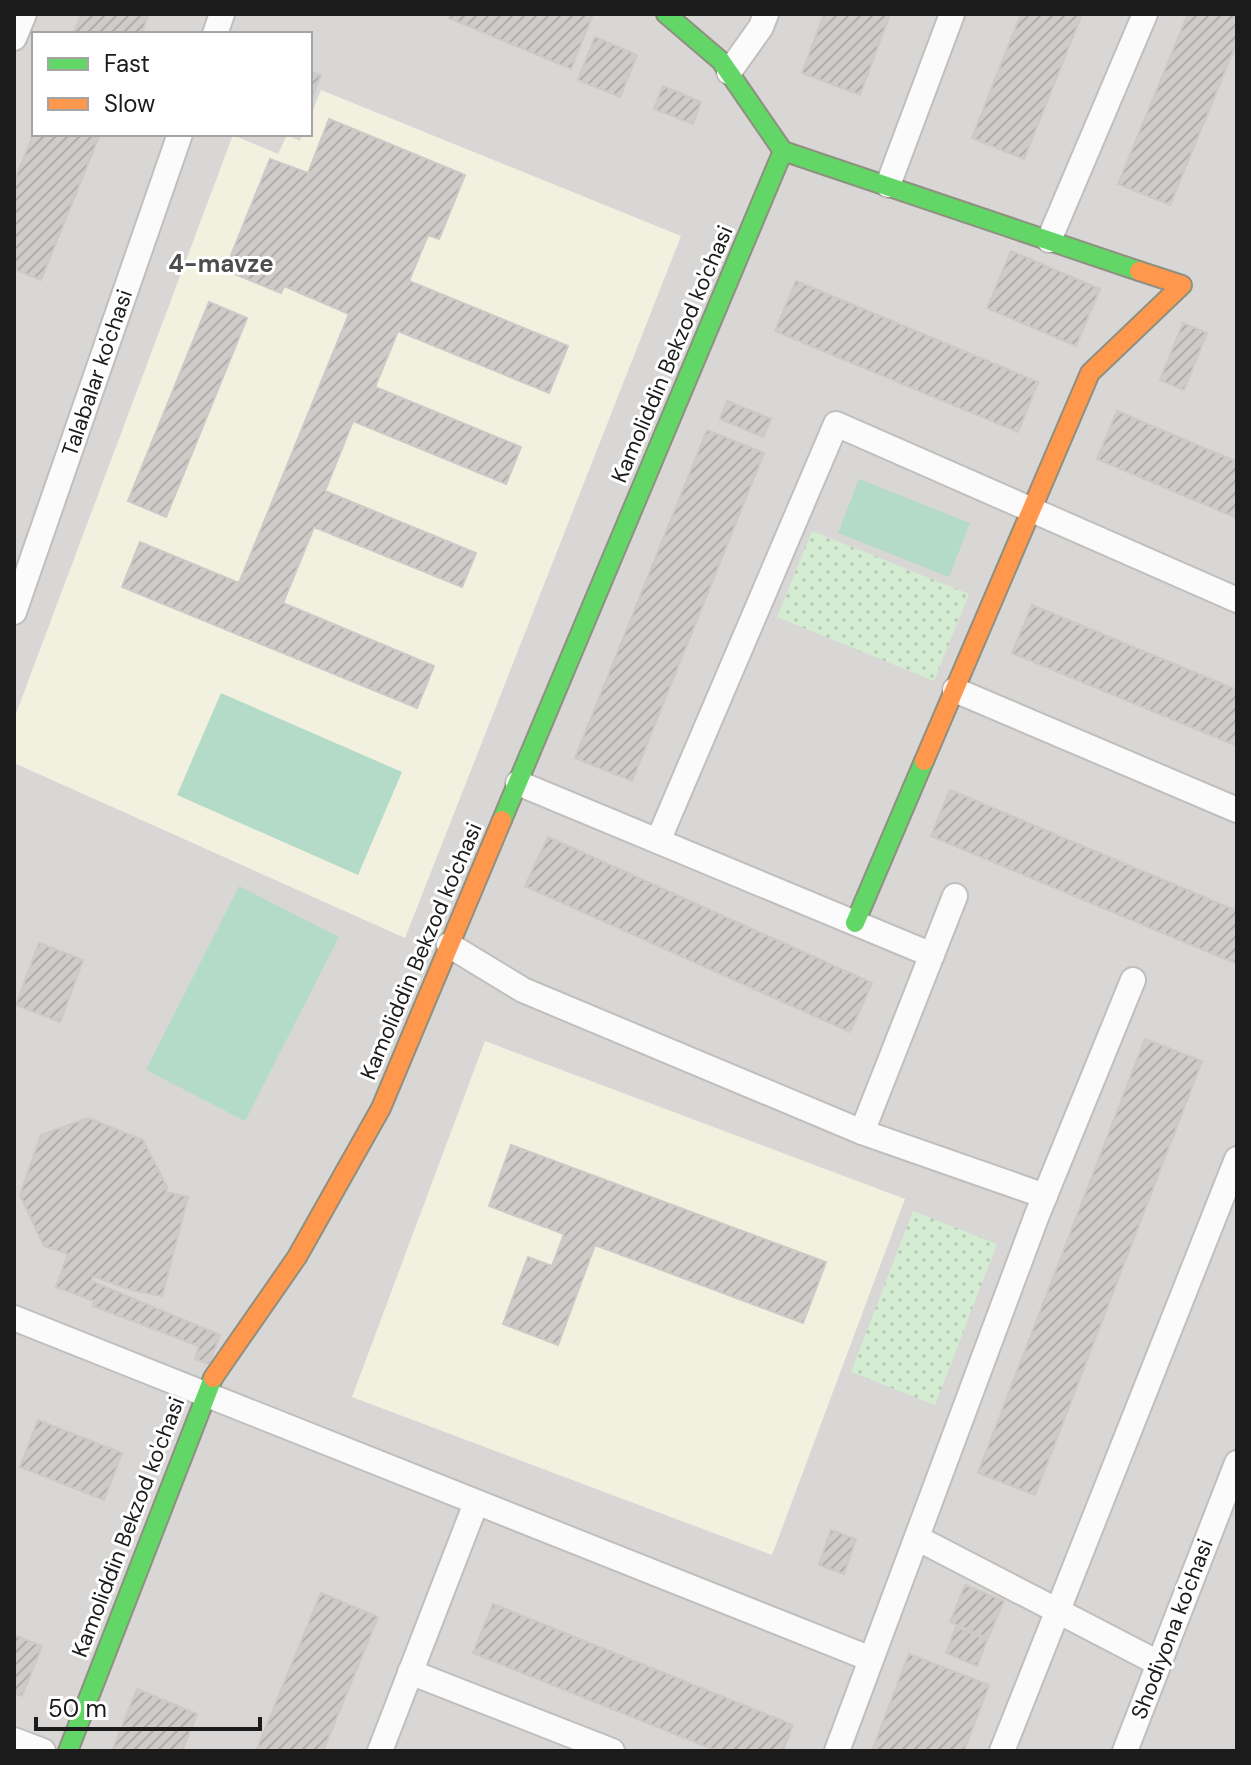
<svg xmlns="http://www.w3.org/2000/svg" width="1251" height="1765" viewBox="0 0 1251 1765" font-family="'DM Sans',sans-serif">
	<defs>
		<pattern id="park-dots" width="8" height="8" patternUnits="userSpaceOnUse" patternTransform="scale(2)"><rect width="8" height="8" fill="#d4ecd2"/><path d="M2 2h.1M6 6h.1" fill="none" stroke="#b5cab4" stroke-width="1.8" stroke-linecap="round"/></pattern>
		<pattern id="building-hatch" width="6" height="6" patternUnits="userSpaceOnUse" patternTransform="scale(2)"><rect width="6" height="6" fill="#cecbc9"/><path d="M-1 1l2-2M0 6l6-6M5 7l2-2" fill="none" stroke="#b0aeac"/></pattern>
	</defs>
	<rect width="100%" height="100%" fill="#e9e7e4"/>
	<path fill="#d8d7d5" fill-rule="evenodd" d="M14,14H1237V1751H14ZM34,34H310V134H34Z"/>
	<g fill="#f2f1e0">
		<polygon points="321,90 681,236 405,938 14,763 14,719 233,135 278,154 287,135 300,141 303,134 310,134 310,117"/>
		<polygon points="485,1041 905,1199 772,1555 352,1397"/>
	</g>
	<g fill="url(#park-dots)">
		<polygon points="812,531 969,594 934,681 777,617"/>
		<polygon points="913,1211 997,1244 935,1405 851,1372"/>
	</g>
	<g fill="#b4dbc8">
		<polygon points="859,479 970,523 949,577 838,533"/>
		<polygon points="221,693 402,772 358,875 177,795"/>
		<polygon points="239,886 339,937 245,1121 146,1070"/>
	</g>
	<g fill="url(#building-hatch)" stroke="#ccc9c6" stroke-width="2">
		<polygon points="82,14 149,14 141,34 73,34"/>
		<polygon points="451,14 593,14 571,69 449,18"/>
		<polygon points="824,14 890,14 860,95 802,73"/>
		<polygon points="1021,14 1082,14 1024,159 972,138"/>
		<polygon points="1188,14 1237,14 1237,42 1170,205 1118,184"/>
		<polygon points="595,37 637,55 620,97 578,80"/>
		<polygon points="310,71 321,75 310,102"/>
		<polygon points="663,86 701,102 693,124 654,109"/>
		<polygon points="329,119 465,175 439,239 428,235 409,281 568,346 549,393 398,331 375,387 521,447 506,484 353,421 325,491 476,553 462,587 314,527 283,603 434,666 417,708 122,587 140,542 239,583 349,314 284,286 281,293 225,270 270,159 308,173"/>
		<polygon points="34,132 100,134 41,280 14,269 14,182"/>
		<polygon points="1011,251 1100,289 1076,346 987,308"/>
		<polygon points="796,281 1038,382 1018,432 775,331"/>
		<polygon points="209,302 247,318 166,517 128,501"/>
		<polygon points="1183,323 1207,333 1184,390 1160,380"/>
		<polygon points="727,401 771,419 763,437 720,419"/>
		<polygon points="1117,411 1237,462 1237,518 1097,459"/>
		<polygon points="707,430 764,453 632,781 575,758"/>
		<polygon points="1032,605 1237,690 1237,746 1012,653"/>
		<polygon points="950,790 1237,911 1237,964 931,836"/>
		<polygon points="548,837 872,983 850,1032 525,886"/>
		<polygon points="39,943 83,960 60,1022 16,1005"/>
		<polygon points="1145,1039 1202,1061 1035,1495 978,1473"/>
		<polygon points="88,1118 143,1140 167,1187 166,1192 188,1197 162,1296 131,1290 93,1276 91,1281 220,1335 209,1364 195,1359 199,1346 93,1306 94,1301 56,1287 68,1254 44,1246 20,1195 41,1135"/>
		<polygon points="511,1145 826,1262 803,1323 595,1245 558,1345 503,1324 528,1257 552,1266 564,1234 489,1206"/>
		<polygon points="38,1420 122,1453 104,1500 20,1467"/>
		<polygon points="831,1530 856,1539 844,1574 819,1565"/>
		<polygon points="965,1585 1004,1601 988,1638 950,1622"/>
		<polygon points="321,1593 378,1617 323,1751 256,1751"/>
		<polygon points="493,1604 793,1725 783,1751 717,1751 473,1653"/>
		<polygon points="956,1627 987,1640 977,1666 946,1653"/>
		<polygon points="14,1635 42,1646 22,1696 14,1693"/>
		<polygon points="909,1654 989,1685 964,1751 872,1751"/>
		<polygon points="137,1689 197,1714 182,1751 112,1751"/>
	</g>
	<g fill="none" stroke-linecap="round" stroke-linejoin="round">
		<g stroke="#c0bfbe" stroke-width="28">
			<g id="street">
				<polyline points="215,34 222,14"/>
				<polyline points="14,38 24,14"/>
				<polyline points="729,72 761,27 766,14"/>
				<polyline points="888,185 952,14"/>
				<polyline points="1049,240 1145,14"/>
				<polyline points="14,612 180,134"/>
				<polyline points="955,690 1237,810"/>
				<polyline points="518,783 932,955"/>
				<polyline points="658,841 836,424 1237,600"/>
				<polyline points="449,945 523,990 862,1132 1045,1196"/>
				<polyline points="862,1132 955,896"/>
				<polyline points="14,1318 871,1659"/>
				<polyline points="917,1538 1158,1663"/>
				<polyline points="410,1672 612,1751"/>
				<polyline points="14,1740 43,1751"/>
				<polyline points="380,1751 476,1503"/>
				<polyline points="837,1751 1037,1215 1133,980"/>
				<polyline points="1002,1751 1237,1159"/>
				<polyline points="1125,1751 1237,1463"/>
			</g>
		</g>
		<g stroke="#8f907f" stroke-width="22">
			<g id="fast">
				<polyline points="666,14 721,61 783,151 1139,271"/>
				<polyline points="502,820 783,151"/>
				<polyline points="855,923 924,761"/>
				<polyline points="68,1751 213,1378"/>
			</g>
		</g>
		<g stroke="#8f907f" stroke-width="22">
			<g id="slow">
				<polyline points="924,761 1090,373 1182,285 1139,271"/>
				<polyline points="213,1378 297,1257 381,1108 502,820"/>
			</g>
		</g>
		<use href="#street" stroke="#fcfbfb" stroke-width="24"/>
		<use href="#fast" stroke="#63d668" stroke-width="18"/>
		<use href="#slow" stroke="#ff974d" stroke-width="18"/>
	</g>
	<g text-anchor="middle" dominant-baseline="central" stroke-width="6" stroke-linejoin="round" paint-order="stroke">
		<g font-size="22" fill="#1b1b1b" stroke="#fff">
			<text transform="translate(672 354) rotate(-67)">Kamoliddin Bekzod ko'chasi</text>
			<text transform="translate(97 373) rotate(-71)">Talabalar ko'chasi</text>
			<text transform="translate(421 951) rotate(-67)">Kamoliddin Bekzod ko'chasi</text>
			<text transform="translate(128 1527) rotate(-69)">Kamoliddin Bekzod ko'chasi</text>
			<text transform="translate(1172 1629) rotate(-69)">Shodiyona ko'chasi</text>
		</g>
		<g font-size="24" font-weight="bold" fill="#4e4e4e" stroke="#fff">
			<text x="221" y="263">4-mavze</text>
		</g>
	</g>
	<rect width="1251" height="1765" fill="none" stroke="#1b1b1b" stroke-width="32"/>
	<rect x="32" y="32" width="280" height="104" fill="#ffffff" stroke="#a4a4a4" stroke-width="2"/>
	<rect x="48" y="58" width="40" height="12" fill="#63d668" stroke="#a4a4a4" stroke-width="2"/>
	<text x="104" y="72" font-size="24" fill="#1b1b1b">Fast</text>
	<rect x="48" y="98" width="40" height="12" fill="#ff974d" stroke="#a4a4a4" stroke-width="2"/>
	<text x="104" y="112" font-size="24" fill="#1b1b1b">Slow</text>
	<path d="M36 1717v12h224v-12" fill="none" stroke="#1b1b1b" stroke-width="4"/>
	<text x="48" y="1717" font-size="24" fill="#1b1b1b" stroke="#ffffff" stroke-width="6" paint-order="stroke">50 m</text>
</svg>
